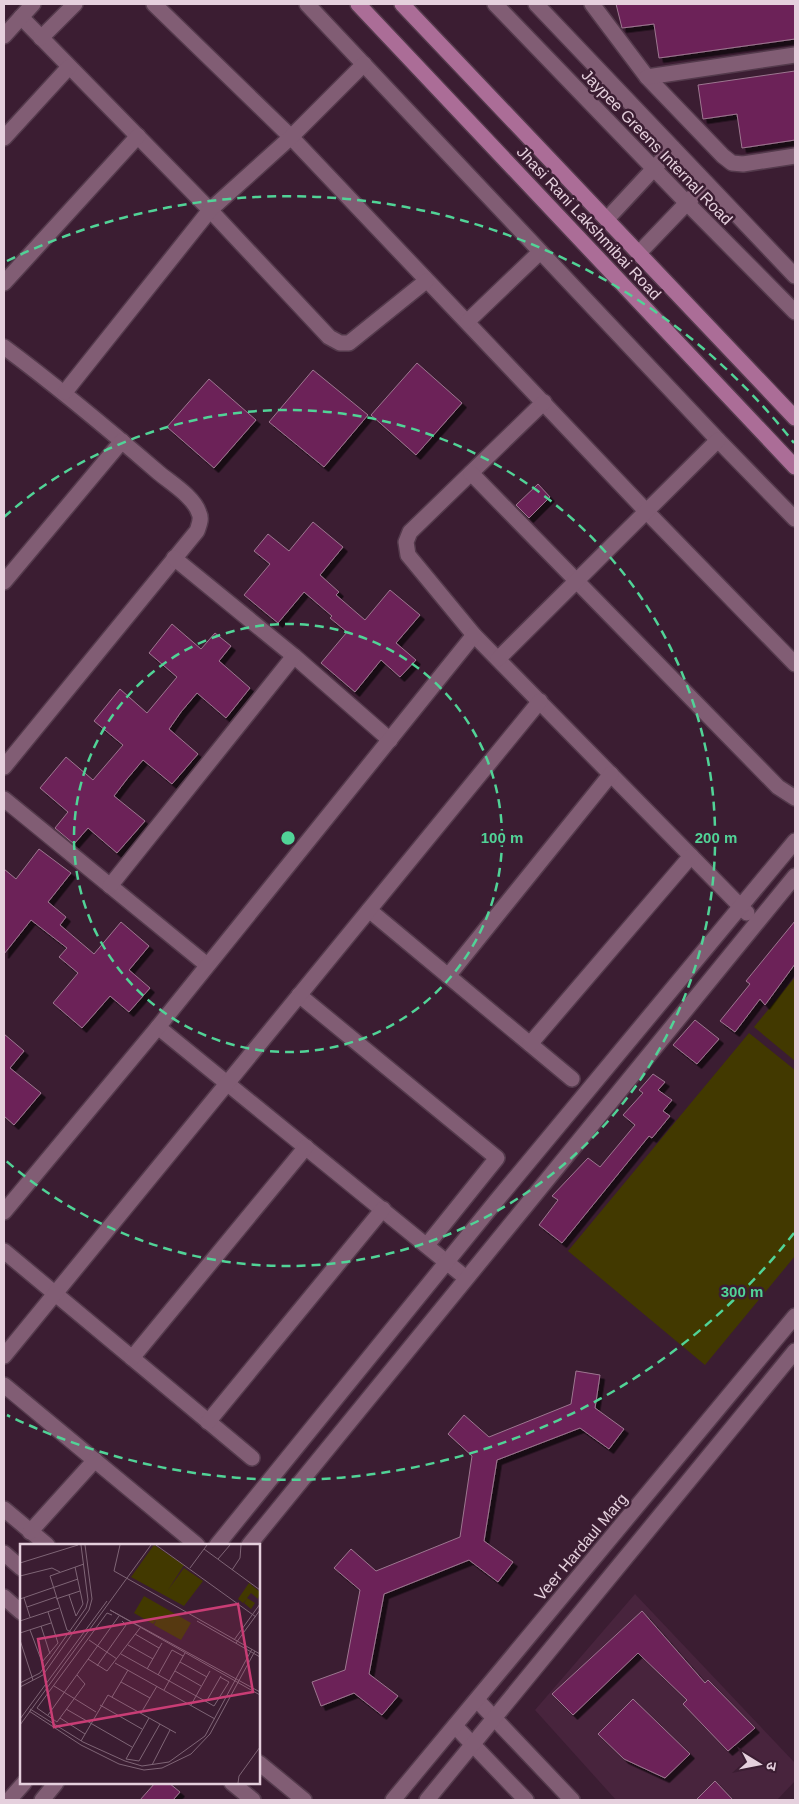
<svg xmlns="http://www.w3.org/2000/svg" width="799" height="1804" viewBox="0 0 799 1804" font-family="Helvetica,'Noto Sans Devanagari',sans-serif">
	<defs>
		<filter id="shadow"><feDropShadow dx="4.5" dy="4.5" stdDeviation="0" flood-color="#0009"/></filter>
	</defs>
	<rect width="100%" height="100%" fill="#3b1d32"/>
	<polygon fill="#48243d" points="635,1594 795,1763 795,1781 777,1800 616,1800 535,1710"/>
	<g fill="#423900">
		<polygon points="795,977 795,1061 754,1027"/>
		<polygon points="749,1033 795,1070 795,1256 705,1365 568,1251"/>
	</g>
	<g fill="#6c2158" stroke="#9d7790" filter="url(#shadow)">
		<polygon points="616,4 795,4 795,39 659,58 654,24 622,28"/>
		<polygon points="795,71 795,140 742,148 737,114 703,119 698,85"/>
		<polygon points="417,363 462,403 416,455 371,415"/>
		<polygon points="313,370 368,415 324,467 269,422"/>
		<polygon points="209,379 256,420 214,468 167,427"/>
		<polygon points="538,484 550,497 529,518 516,505"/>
		<polygon points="313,522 343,547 320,575 339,592 336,595 365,620 390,590 420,615 396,643 416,660 400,677 381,660 355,692 321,663 347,632 330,618 332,616 304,592 278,623 244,595 270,564 254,551 268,534 289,551"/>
		<polygon points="172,624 201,649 215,633 231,646 219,661 250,688 226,718 197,693 181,712 169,729 198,754 172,784 143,760 127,779 114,796 145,821 117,853 88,828 74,844 55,828 68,812 40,788 66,757 93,780 123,745 94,721 120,689 147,713 177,677 149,653"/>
		<polygon points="39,849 71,873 48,902 66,917 60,925 94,954 121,922 149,946 129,970 150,988 129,1012 110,996 82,1028 53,1003 78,973 59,957 67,948 31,920 4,954 4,869 16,879"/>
		<polygon points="795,921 795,964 765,1005 760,999 735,1032 720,1021 750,984 746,981"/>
		<polygon points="695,1020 719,1039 697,1064 673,1045"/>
		<polygon points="4,1034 24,1051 10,1068 41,1093 14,1125 4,1116"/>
		<polygon points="653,1074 665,1082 658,1090 672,1100 663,1111 670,1116 652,1138 649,1136 562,1243 539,1225 558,1200 552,1196 588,1158 600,1167 635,1125 623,1115 643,1093 639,1090"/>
		<polygon points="576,1371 600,1375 595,1408 624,1429 609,1449 580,1428 497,1460 484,1541 513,1562 498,1582 469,1560 384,1594 369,1674 398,1696 382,1715 354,1693 321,1706 312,1682 345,1670 360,1590 334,1568 351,1549 376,1571 460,1537 472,1456 448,1434 464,1415 489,1437 571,1404"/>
		<polygon points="642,1611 705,1683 708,1680 755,1728 728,1751 683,1704 687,1700 638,1653 573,1715 552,1694"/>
		<polygon points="633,1699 690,1754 665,1778 624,1759 598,1734"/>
		<polygon points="715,1781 733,1800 696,1800"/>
		<polygon points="155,1783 169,1783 180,1792 173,1800 140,1800"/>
	</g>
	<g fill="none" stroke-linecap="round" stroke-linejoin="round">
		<g stroke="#543a4c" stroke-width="18">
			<g id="minor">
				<polyline points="154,4 291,137 646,511 795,664"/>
				<polyline points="307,4 718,440 795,519"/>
				<polyline points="495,4 687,203 795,312"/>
				<polyline points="536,4 795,276"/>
				<polyline points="592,4 647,77 723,156 732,163 743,164 795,156"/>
				<polyline points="21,17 210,210 329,337 340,343 349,343 426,281"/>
				<polyline points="4,36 33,4"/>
				<polyline points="41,38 75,4"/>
				<polyline points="647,77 795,55"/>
				<polyline points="4,138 69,67"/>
				<polyline points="607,219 673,148"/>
				<polyline points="639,253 706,183"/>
				<polyline points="4,283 138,136"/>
				<polyline points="468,321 540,252"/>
				<path d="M4,347C58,387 108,429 159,473C171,483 194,497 199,513C202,519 199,525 197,531L4,767"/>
				<polyline points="65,392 210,210 291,137 364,64"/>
				<polyline points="544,402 410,532 406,542 408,555 474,635 747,913"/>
				<polyline points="471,473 778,787 795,798"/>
				<polyline points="174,558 294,656 390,740"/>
				<polyline points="4,582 122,441"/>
				<polyline points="498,659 718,440"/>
				<polyline points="4,799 207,965"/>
				<polyline points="110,886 294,656"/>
				<polyline points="369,910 572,1079"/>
				<polyline points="448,976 611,774"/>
				<polyline points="299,995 497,1158 427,1245"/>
				<polyline points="158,1027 466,1278"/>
				<polyline points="530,1044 691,856"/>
				<polyline points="4,1212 158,1027 474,635"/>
				<polyline points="4,1251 252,1458"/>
				<polyline points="4,1356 540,701"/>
				<polyline points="132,1358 306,1147"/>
				<polyline points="4,1385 197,1545"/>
				<polyline points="208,1422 383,1209"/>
				<polyline points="4,1509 47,1545"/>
				<polyline points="30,1532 95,1460"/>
				<polyline points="217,1545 497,1200 795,841"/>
				<polyline points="249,1545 795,876"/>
				<polyline points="4,1553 21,1568"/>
				<polyline points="4,1597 21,1612"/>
				<polyline points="477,1700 572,1800"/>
				<polyline points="455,1726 526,1800"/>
				<polyline points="259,1763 304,1800"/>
				<polyline points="232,1783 253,1800"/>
				<polyline points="9,1800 24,1783"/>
				<polyline points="42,1800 56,1783"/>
				<polyline points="393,1800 795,1316"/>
				<polyline points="427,1800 795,1351"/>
			</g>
		</g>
		<g stroke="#543a4c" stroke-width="18">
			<g id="major">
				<polyline points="358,4 795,467"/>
				<polyline points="402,4 795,418"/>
			</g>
		</g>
		<use href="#minor" stroke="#815d74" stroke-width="15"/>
		<use href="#major" stroke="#ab6d97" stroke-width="15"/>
	</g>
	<g fill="none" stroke="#51d397" stroke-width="2.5" stroke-dasharray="9 6">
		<circle cx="288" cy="838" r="214"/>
		<path d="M4 517A428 428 0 1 1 4 1159"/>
		<path d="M794 1233A642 642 0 0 1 7 1415M7 261A642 642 0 0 1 794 443"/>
	</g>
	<g text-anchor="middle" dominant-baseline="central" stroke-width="5" stroke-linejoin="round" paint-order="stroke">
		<g font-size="16" fill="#e5d0dd" stroke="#3b1d32">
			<text transform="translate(657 147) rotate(46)">Jaypee Greens Internal Road</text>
			<text transform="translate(589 223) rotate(47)">Jhasi Rani Lakshmibai Road</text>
			<text transform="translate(581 1547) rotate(-50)">Veer Hardaul Marg</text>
		</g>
	</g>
	<g transform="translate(20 1544)">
		<rect width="240" height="240" fill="#3b1d32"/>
		<path d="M134,1L164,21L148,46L164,24L183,37L164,62L111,33ZM229,39L240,48L238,55L231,49L227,54L235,59L231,65L224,59L227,55L223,59L218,55ZM124,52L171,79L161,96L134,81L136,76L133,80L114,69Z" fill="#423900"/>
		<path fill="none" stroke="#7f6576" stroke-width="1" d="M100,1L94,27L240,110M136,1L236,73M184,5L240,46M198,15L210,1M0,19L58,1M170,24L187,1M212,26L220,14L221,1M0,32L32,24L40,28M49,51L56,72L63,60L55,23M4,54L10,73M0,55L58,35M36,55L60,47M7,63L36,53M0,77L39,64M177,77L240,113M21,82L30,110M10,86L22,118L38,99L28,68M51,88L47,86L30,32L64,20M0,89L31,79M115,90L139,104M0,96L13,136M69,96L97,115M214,96L240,60M216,99L240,66M108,101L133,115M101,110L194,162L209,138L200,133M68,115L87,127L120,84M160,118L187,133M95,119L195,175M77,122L106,81L102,77M127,125L142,99M155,127L181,142M138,131L152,106L163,112M101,138L130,154M0,139L20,129L66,64L68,56L61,1M34,142L76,168M0,143L23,131L69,66L72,55L65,1M144,146L165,109M240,148L90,66L240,151M92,153L108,126M186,158L201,132M80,161L122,185M171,161L190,127M10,165L63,198L105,217L122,222L149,218L185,192L232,105M46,165L112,203M9,167L61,201L99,220L124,226L142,224L171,210L190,190L235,107M121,169L137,142M28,171L99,72M40,174L65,190M0,175L87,57M37,178L17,164L87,69L92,71M37,178L65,140L57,131M0,181L131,1M61,197L88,151L156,189M106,215L119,217L140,180M106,215L129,174M132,221L150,186M218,239L219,232L240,203"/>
		<path fill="#c93d75" fill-opacity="0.15" stroke="#c93d75" stroke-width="2.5" d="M218,60L233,148L34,183L18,95Z"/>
		<rect width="240" height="240" fill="none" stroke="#e5d0dd" stroke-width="2.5"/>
	</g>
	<circle cx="288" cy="838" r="8" fill="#51d397" stroke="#3b1d32" stroke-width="2.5"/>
	<g font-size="15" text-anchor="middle" font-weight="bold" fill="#51d397" stroke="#3b1d32" stroke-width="5" stroke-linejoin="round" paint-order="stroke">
		<text x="502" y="843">100 m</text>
		<text x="716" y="843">200 m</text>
		<text x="742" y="1297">300 m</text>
	</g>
	<rect width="799" height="1804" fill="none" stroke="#e5d0dd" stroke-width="10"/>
	<g transform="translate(759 1764) rotate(100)" stroke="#3b1d32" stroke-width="4" paint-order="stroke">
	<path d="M0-4L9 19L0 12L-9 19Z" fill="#e5d0dd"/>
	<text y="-8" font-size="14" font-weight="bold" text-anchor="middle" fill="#e5d0dd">उ</text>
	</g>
</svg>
